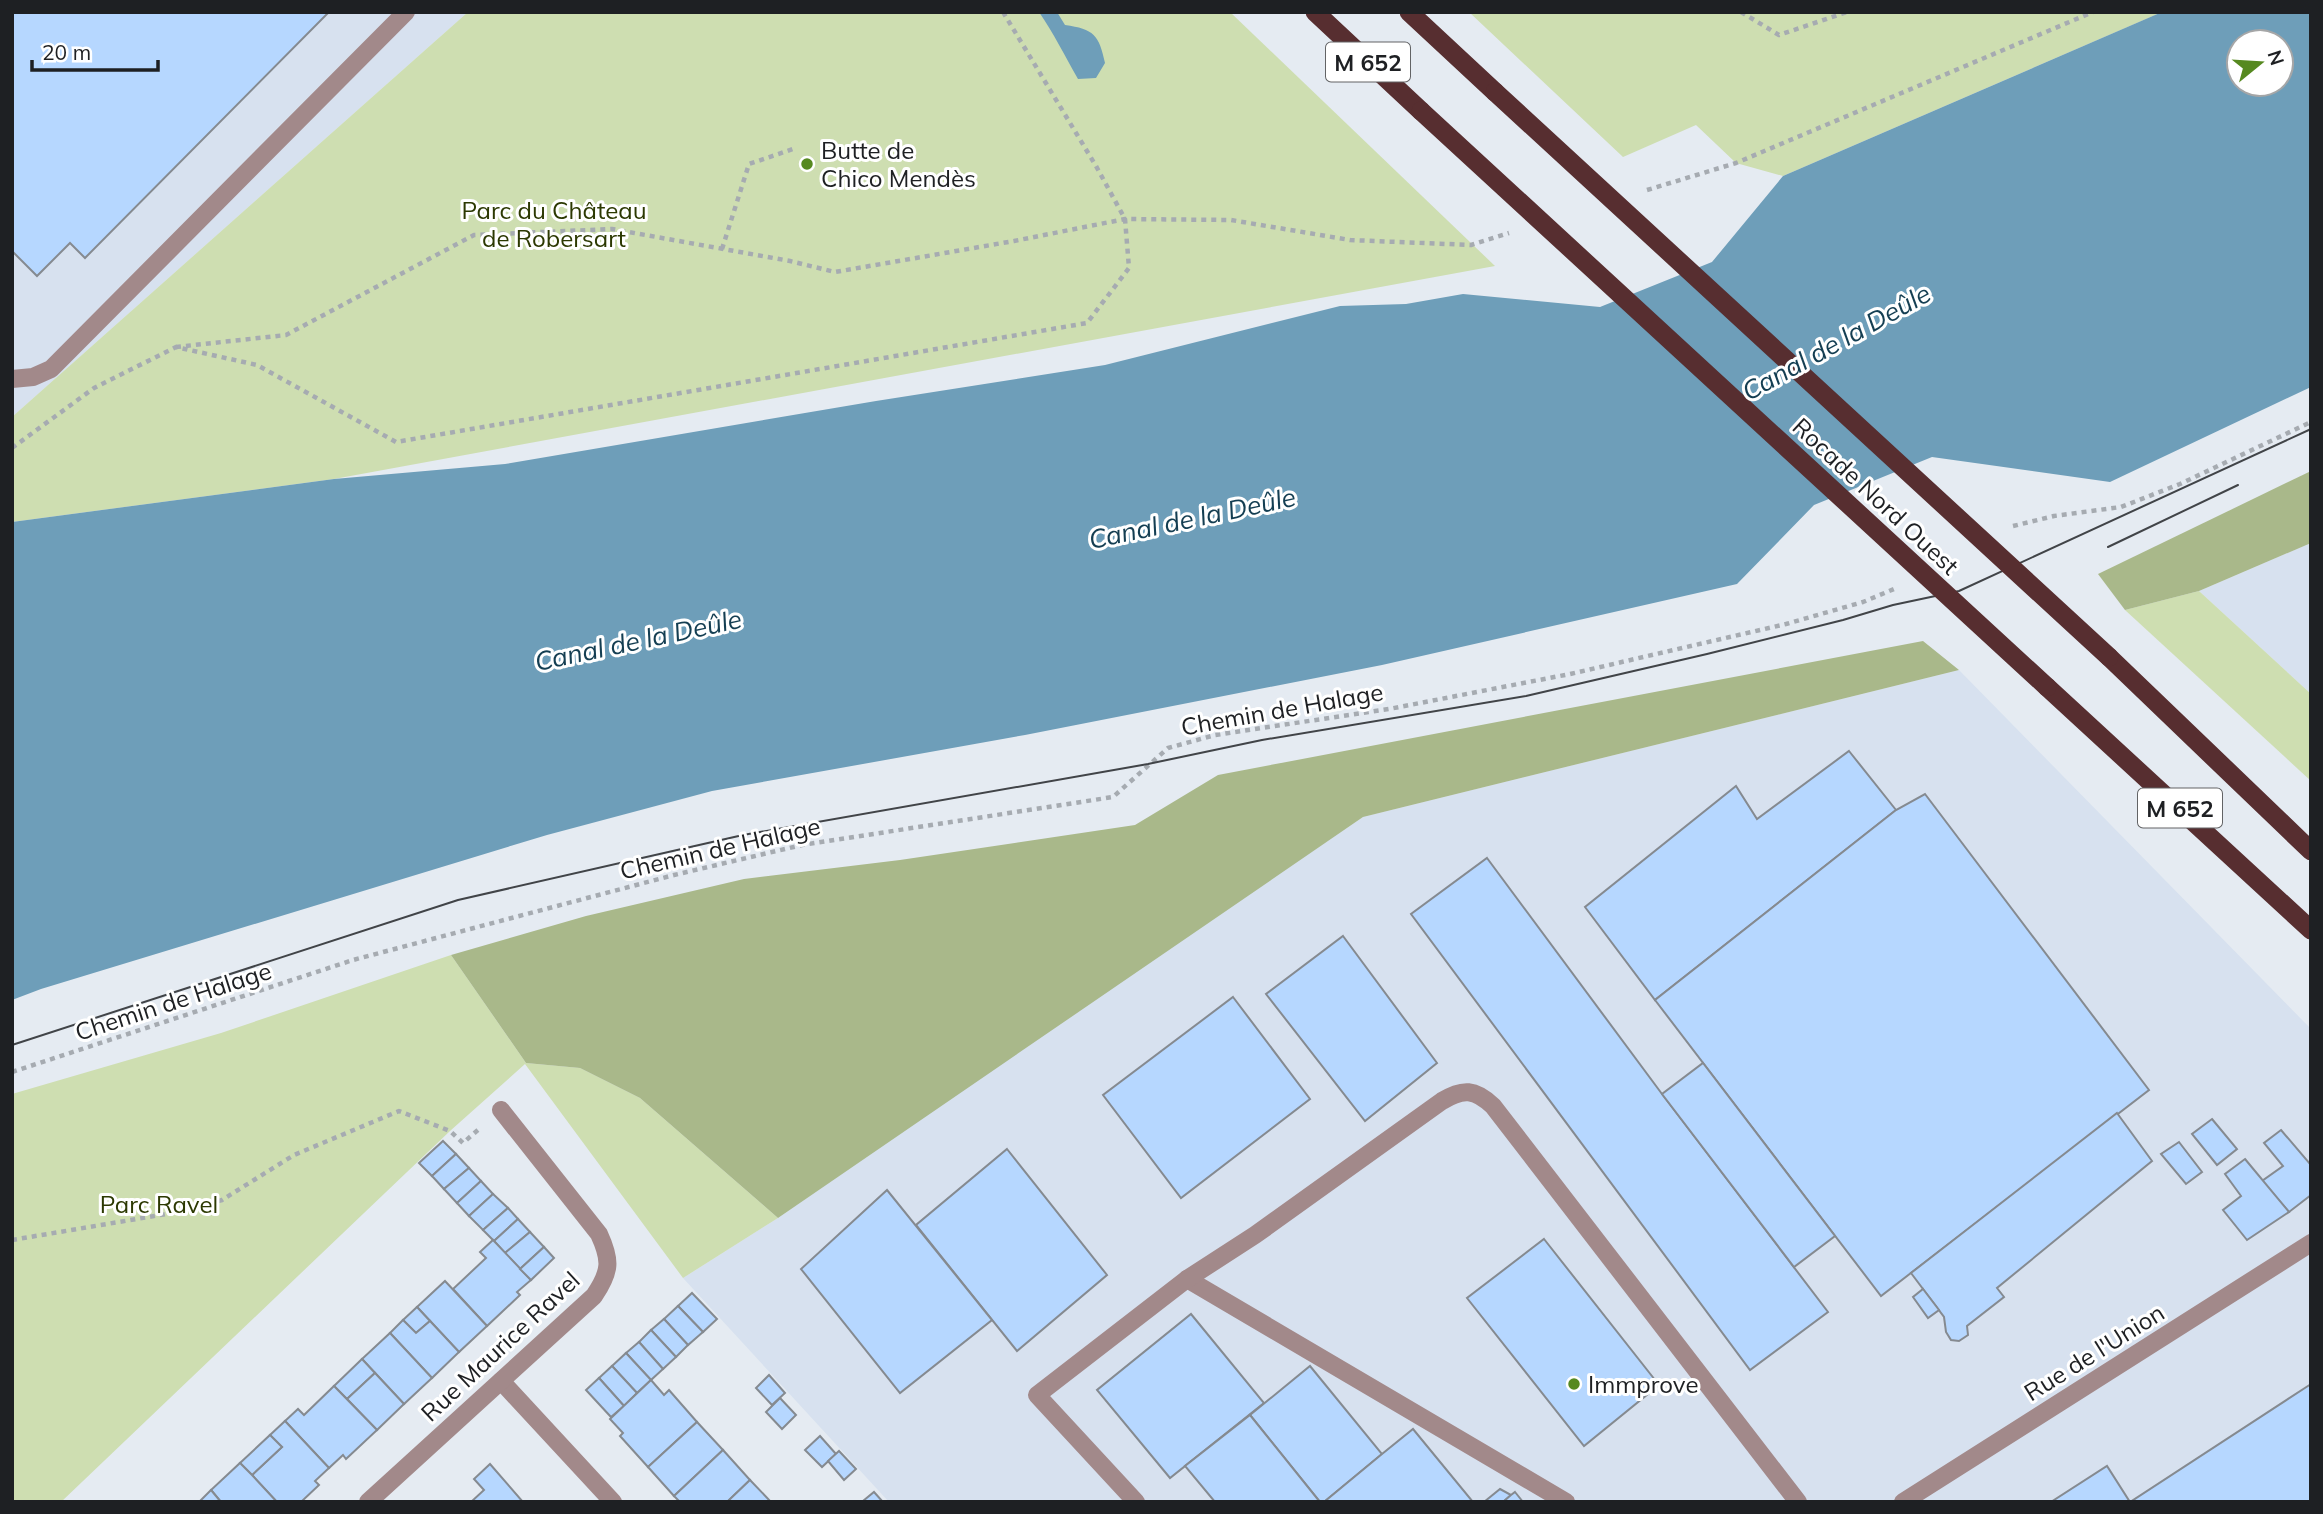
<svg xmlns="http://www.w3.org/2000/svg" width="2323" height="1514" viewBox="0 0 2323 1514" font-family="Mulish,sans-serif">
	<rect width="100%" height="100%" fill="#e5ebf2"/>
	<g fill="#d7e1ef">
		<polygon points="12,12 468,12 12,417"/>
		<polygon points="2311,543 2311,694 2199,591"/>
		<polygon points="1959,670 2311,1029 2311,1502 889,1502 683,1278 778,1218 1050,1029 1363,817"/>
	</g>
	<g fill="#cedeb1">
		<polygon points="468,12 1230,12 1495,266 334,479 12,522 12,417"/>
		<polygon points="1469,12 2160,12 2160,13 1783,176 1736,163 1696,125 1623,157"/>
		<polygon points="2199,591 2311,694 2311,781 2125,610"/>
		<polygon points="451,955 526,1063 580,1068 640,1098 778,1218 683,1278 525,1064 450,1131 61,1502 12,1502 12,1094 221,1033"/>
	</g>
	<g fill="#a9b88a">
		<polygon points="2311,471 2311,543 2199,591 2125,610 2098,574"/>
		<polygon points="1923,641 1959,670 1363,817 778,1218 640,1098 580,1068 526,1063 451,955 586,916 744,879 900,860 1135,825 1218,775"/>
	</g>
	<g fill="#6e9eb9" fill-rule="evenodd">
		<path d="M1039,12H1057L1065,25C1094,29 1099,35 1105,63L1096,78L1078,79C1065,56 1054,34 1039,12Z"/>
		<path d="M2162,12H2311V387L2110,482L1932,457L1814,505L1737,584L1382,665L1025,735L712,791L547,835L41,989L12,1000V522L334,479L505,464L876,401L1105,365L1340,306L1406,304L1463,294L1600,307L1712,262L1783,176ZM2239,42H2281V84H2239Z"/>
	</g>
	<g fill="#b6d7ff" stroke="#858a90" stroke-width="2">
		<polygon points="12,12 329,12 85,258 70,243 37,276 12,251"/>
		<polygon points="1849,751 1896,810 1655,1000 1585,907 1736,786 1757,819"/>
		<polygon points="1925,794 2149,1090 1881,1296 1655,1000 1896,810"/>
		<polygon points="1487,858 1662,1094 1828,1312 1750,1370 1411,914"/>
		<polygon points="1343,936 1437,1063 1365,1121 1266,994"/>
		<polygon points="1233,997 1310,1099 1181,1198 1103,1095"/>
		<polygon points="1703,1063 1835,1236 1794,1267 1662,1094"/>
		<polygon points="2117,1113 2152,1161 1997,1288 2004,1297 1967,1326 1968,1335 1959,1341 1951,1340 1946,1332 1944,1317 1911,1273"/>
		<polygon points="2212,1119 2237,1149 2217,1165 2192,1134"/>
		<polygon points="2281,1130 2311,1165 2311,1195 2289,1212 2262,1181 2283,1166 2264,1143"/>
		<polygon points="443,1141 456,1154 432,1176 419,1163"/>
		<polygon points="2179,1142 2202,1172 2186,1184 2161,1154"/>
		<polygon points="1007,1149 1107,1275 1017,1351 916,1225"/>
		<polygon points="456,1154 469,1168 444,1189 432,1176"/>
		<polygon points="2245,1159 2289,1212 2247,1240 2223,1210 2241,1196 2225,1174"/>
		<polygon points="469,1168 481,1181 457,1203 444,1189"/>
		<polygon points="481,1181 493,1194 469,1216 457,1203"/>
		<polygon points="887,1190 992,1320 900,1393 801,1269"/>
		<polygon points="493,1194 508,1208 483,1230 469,1216"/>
		<polygon points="508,1208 518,1219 494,1241 483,1230"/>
		<polygon points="518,1219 530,1232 505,1253 494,1241"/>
		<polygon points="530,1232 544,1247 520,1269 505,1253"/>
		<polygon points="1544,1239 1659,1385 1584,1446 1467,1298"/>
		<polygon points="493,1240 531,1280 517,1292 520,1295 487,1326 453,1289 486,1258 480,1252"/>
		<polygon points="544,1247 554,1258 531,1280 520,1269"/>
		<polygon points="445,1281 487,1326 459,1352 417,1307"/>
		<polygon points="1923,1289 1939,1310 1928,1318 1913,1297"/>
		<polygon points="692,1293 717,1319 703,1332 678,1306"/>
		<polygon points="678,1306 703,1332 688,1345 664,1319"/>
		<polygon points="417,1307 430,1321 416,1333 403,1320"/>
		<polygon points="1191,1314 1264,1403 1170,1478 1097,1390"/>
		<polygon points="664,1319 688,1345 676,1357 651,1330"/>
		<polygon points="403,1320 416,1333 430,1321 459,1352 432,1378 390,1333"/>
		<polygon points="651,1330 676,1357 663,1369 639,1342"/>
		<polygon points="390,1333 432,1378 404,1404 362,1359"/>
		<polygon points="639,1342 663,1369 651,1380 626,1353"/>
		<polygon points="626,1353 651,1380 637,1393 612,1366"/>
		<polygon points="362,1359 375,1373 347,1399 334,1386"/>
		<polygon points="612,1366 637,1393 624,1406 599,1378"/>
		<polygon points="1310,1366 1382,1454 1324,1502 1320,1502 1250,1415"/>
		<polygon points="375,1373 404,1404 377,1430 347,1399"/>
		<polygon points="769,1375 785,1393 772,1405 756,1388"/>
		<polygon points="599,1378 624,1406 611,1417 586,1390"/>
		<polygon points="651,1380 664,1395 669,1390 697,1422 648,1467 620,1436 623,1433 610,1419"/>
		<polygon points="2311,1384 2311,1502 2051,1502 2107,1466 2130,1502"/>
		<polygon points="334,1386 377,1430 346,1459 343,1455 329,1468 285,1421 298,1409 304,1415"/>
		<polygon points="780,1398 796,1415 782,1429 766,1412"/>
		<polygon points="1250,1415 1320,1502 1215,1502 1185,1466"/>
		<polygon points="285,1421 329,1468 315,1481 319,1485 301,1502 277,1502 252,1475 282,1447 270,1435"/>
		<polygon points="697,1422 723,1450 674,1496 648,1467"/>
		<polygon points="1413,1429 1473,1502 1324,1502 1382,1454"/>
		<polygon points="270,1435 282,1447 252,1475 240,1463"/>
		<polygon points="820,1436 836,1454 822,1467 805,1450"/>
		<polygon points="723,1450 750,1480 727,1502 680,1502 674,1496"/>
		<polygon points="839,1451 856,1469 844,1480 828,1461"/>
		<polygon points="240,1463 252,1475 277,1502 221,1502 211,1490"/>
		<polygon points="490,1464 523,1502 471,1502 484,1490 474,1479"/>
		<polygon points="750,1480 771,1502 727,1502"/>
		<polygon points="1500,1489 1511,1495 1503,1502 1484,1502"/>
		<polygon points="211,1490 221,1502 199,1502"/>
		<polygon points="874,1492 883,1502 863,1502 863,1501"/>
		<polygon points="1515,1492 1523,1502 1503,1502 1511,1495"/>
	</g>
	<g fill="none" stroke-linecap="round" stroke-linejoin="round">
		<g stroke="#a6abb1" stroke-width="4.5" stroke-dasharray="5 5" stroke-linecap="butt">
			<polyline points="1741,12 1779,35 1847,12"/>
			<polyline points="1647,190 1736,163 2093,12"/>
			<polyline points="722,249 749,164 793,149"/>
			<polyline points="176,347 286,335 474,235 612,229 790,261 835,272 1014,241 1125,219 1231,220 1350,240 1471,245 1509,233"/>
			<polyline points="12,448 94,388 176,347 257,365 396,442 1087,323 1129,268 1125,219 1096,166 1003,12"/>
			<polyline points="2013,526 2054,516 2121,507 2180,484 2311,422"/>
			<polyline points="12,1072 353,960 674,875 802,845 1113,797 1168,748 1215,735 1389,709 1570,674 1786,624 1863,602 1894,589"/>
			<polyline points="12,1240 184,1211 222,1200 294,1155 399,1111 450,1131 463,1143 479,1129"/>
		</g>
		<g stroke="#a2898a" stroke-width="18">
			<polyline points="12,379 33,377 51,369 406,12"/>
			<polyline points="1187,1279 1566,1502"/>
			<path d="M1136,1502L1037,1395L1187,1279L1255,1235L1442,1101C1463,1088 1475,1089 1493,1106L1798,1502"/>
		</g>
		<g stroke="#a2898a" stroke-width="18">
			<polyline points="501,1381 613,1502"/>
			<path d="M368,1502L594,1296C611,1271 611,1260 599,1234L501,1110"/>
			<polyline points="1903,1502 2311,1243"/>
		</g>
		<g stroke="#572e30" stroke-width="19">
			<polyline points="1315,12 1421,111"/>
			<polyline points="1409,12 1495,92"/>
			<polyline points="2109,657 2311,851"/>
			<polyline points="2047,687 2311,930"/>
		</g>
		<g stroke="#414448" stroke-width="2">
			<polyline points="2108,547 2238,485"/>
			<polyline points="12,1045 458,900 743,835 1148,764 1262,740 1526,696 1707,654 1843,620 1893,605 1959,591 2311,429"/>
		</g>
		<g stroke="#572e30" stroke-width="19">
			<polyline points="1495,92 2109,657"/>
			<polyline points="1421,111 2047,687"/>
		</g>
	</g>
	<g fill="#568920" stroke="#fff" stroke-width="2.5">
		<circle cx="807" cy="164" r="7"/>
		<circle cx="1574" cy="1384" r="7"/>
	</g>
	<g text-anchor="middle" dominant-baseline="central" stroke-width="6" stroke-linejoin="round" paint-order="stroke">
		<g fill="#fff" stroke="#626365" stroke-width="2">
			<rect x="1326" y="42.5" width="84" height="39" rx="5"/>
			<rect x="2138" y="788.5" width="84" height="39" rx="5"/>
		</g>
		<g font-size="23" font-weight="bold" fill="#1e2023">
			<text x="1368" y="62">M 652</text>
			<text x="2180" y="808">M 652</text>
		</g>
		<g font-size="24" fill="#1e2023" stroke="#fff" text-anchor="start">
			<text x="821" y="150">Butte de<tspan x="821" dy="28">Chico Mendès</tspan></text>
			<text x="1588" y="1384">Immprove</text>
		</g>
		<g font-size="24" fill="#2c3902" stroke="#fff">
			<text x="554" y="210">Parc du Château<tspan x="554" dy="28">de Robersart</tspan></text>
			<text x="159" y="1204">Parc Ravel</text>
		</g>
		<g font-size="24" fill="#1e2023" stroke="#fff">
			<text transform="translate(1876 496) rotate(43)">Rocade Nord Ouest</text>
			<text transform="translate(1282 709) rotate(-10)">Chemin de Halage</text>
			<text transform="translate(720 848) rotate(-13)">Chemin de Halage</text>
			<text transform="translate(173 1001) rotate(-18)">Chemin de Halage</text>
			<text transform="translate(500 1346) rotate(-43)">Rue Maurice Ravel</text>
			<text transform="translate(2094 1352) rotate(-32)">Rue de l'Union</text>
		</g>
		<g font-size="26" font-style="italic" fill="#143e52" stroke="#fff">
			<text transform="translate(1836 342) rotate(-29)">Canal de la Deûle</text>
			<text transform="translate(1192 518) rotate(-12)">Canal de la Deûle</text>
			<text transform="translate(638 640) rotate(-12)">Canal de la Deûle</text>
		</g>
	</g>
	<rect width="2323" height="1514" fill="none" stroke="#1e2023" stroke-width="28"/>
	<g transform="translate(2260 63) rotate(72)"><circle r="33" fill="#ffffff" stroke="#a5a6a7" stroke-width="2"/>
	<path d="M0-5L12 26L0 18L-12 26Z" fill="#568920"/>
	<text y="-10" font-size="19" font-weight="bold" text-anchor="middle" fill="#1e2023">N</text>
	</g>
	<path d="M32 60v10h126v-10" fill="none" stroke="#1e2023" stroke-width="3.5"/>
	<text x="42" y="60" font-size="21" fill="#1e2023" stroke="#ffffff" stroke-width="5" paint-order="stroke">20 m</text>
</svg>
